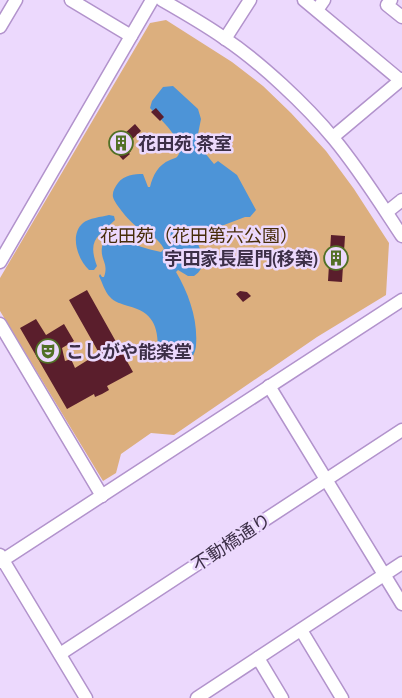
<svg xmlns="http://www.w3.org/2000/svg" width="402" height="698" viewBox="0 0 402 698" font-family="'Archivo Narrow','Noto Sans JP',sans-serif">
	<rect width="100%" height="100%" fill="#ecd9fd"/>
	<polygon fill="#dcaf7e" points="166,20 232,62 263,86 291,113 326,151 354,189 389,243 386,295 317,337 174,435 151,433 121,454 116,473 103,481 0,311 0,278 150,23"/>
	<g fill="#4d94d7">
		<path d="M173,86L198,109L201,119L198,134L200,147L214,164L218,161L237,175L256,210L250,217H245L224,225L207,228L199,232L196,239C201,252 209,266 194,276H188L178,270L176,272C189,294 198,320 196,345C196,350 193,356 191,360L158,350C158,326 153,312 128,306C122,304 114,302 110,297C105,292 102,282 99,276L100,274L102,277H104C109,263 100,260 102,247C103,239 114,231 123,234C127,236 131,242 135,244C142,248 153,250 161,252L164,249C159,239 147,231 138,227C132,225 114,203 113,197C112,192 115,187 118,183C124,175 134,174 143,174L148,187H150C153,175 158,165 170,160C172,159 176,158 177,157C189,144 158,117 150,108L152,101L163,87Z"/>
		<path d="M109,215L114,216L115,220C98,237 87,239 97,266L94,270H89C78,260 69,235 83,223C89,218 101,217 109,215Z"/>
	</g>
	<g fill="#5a1e2c">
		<polygon points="156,108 164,117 160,121 151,112"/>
		<polygon points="135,124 141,131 126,145 131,151 129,153 130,154 123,160 114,150 115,148 112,145 123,133 124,134"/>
		<polygon points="331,235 345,236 342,282 328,281"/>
		<polygon points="87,290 133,372 107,386 109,390 102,394 95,397 94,394 67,409 20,328 36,319 46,335 64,324 74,341 62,348 65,361 71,359 75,368 99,353 69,300"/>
		<polygon points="240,291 247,292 251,296 243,302 236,294"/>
	</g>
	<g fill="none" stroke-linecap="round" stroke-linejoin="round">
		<g stroke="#b293cc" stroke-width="15">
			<g id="minor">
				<polyline points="71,0 131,36"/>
				<path d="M162,0C183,12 204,24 224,38C260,62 306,105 334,139C359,169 380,203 402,236"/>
				<polyline points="304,0 400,80"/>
				<polyline points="391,0 387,5 402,17"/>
				<polyline points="317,10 324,0"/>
				<polyline points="0,27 16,0"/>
				<polyline points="225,39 250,0"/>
				<polyline points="333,137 402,79"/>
				<polyline points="387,212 402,200"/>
				<polyline points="0,262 152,0"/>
				<polyline points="0,324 102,496"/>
				<polyline points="269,386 402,604"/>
				<polyline points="0,555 86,698"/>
				<polyline points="0,562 402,300"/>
				<polyline points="301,630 342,698"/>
				<polyline points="60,654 402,430"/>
				<polyline points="258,658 282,698"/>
				<polyline points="197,698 402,563"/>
			</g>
		</g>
		<use href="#minor" stroke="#fff" stroke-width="12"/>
	</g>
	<defs>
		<g id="building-ring" transform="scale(1.25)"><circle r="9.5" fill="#ecd9fd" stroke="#517026" stroke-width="1.5"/><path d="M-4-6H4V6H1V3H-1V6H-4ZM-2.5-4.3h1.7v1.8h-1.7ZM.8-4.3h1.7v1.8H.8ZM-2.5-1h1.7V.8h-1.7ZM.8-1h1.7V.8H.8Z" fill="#517026"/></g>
		<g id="theatre-ring" transform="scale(1.25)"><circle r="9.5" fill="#ecd9fd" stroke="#517026" stroke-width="1.5"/><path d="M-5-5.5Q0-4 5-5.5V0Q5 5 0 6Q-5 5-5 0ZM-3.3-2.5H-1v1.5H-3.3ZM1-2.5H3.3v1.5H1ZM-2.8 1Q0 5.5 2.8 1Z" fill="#517026"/></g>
	</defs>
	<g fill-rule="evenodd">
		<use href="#building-ring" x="121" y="143"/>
		<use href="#building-ring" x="336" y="258"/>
		<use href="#theatre-ring" x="48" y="351"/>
	</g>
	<g text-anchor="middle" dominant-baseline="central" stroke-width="5" stroke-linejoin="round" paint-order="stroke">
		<g font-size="18" font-weight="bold" fill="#3c2f47" stroke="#ecd9fd" text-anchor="start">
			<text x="138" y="143">花田苑 茶室</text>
			<text x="318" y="258" text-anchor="end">宇田家長屋門(移築)</text>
			<text x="66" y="351">こしがや能楽堂</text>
		</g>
		<g font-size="18" fill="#462c09" stroke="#ecd9fd">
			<text x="199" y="235">花田苑（花田第六公園）</text>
		</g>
		<g font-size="18" fill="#3c2f47" stroke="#ecd9fd">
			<text transform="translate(231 542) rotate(-33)">不動橋通り</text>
		</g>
	</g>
</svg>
